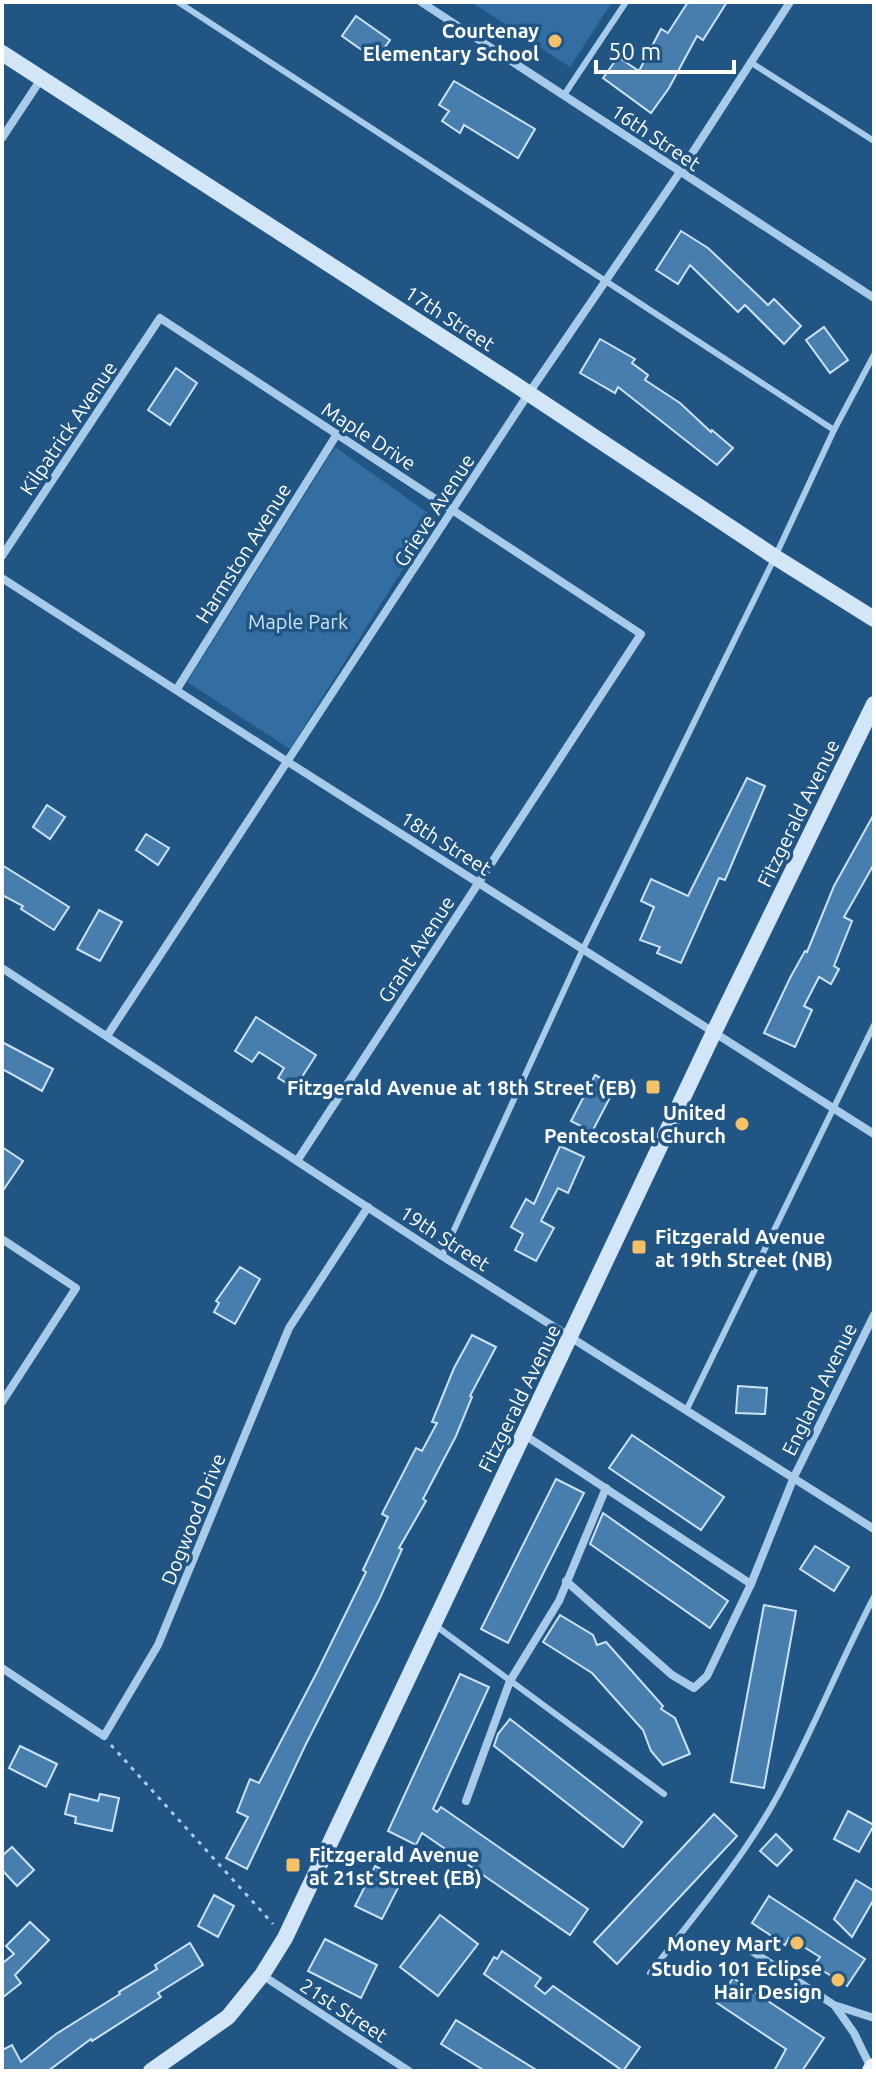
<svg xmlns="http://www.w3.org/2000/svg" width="876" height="2073" viewBox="0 0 876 2073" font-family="Ubuntu,sans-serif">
	<rect width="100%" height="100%" fill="#205584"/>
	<g fill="#336ea2">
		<polygon points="471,2 612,2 570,67"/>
		<polygon points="335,447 435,518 290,749 187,682"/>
	</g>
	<g fill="#487ead" stroke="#cce3f7" stroke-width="2">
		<polygon points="688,2 727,2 703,40 697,36 669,88 651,113 603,78 618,57 639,71 661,29 668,33"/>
		<polygon points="356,16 390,40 376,60 342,36"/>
		<polygon points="454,81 535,129 518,158 464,125 460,133 442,121 449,111 439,105"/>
		<polygon points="681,231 708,248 768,305 774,299 801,326 784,344 745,305 738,312 690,265 678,284 656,270"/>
		<polygon points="824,327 848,360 830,373 806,340"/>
		<polygon points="600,339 635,359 632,363 648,375 645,380 680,403 711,432 712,430 733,448 717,465 618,387 615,393 580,373"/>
		<polygon points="176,368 197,383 170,425 148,410"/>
		<polygon points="747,778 765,786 725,880 719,878 681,963 657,953 660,947 640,940 654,907 641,901 651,879 688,896"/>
		<polygon points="47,805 65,817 50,839 33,827"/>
		<polygon points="874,814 874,864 844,917 852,921 834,966 839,969 831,984 819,977 804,1006 812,1010 795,1047 764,1033 790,978 805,951 807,952 834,886"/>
		<polygon points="146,834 169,848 158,865 136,850"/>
		<polygon points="2,865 69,907 54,930 21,909 23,906 2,895"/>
		<polygon points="99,910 122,922 100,961 77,949"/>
		<polygon points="256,1017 316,1055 295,1088 278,1078 284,1068 259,1052 252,1062 235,1051"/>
		<polygon points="2,1042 53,1069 42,1091 2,1069"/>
		<polygon points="595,1075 616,1086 592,1132 571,1121"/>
		<polygon points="560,1146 584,1157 568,1193 558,1188 541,1221 554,1228 536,1261 515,1250 523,1234 511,1227 526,1199 534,1204"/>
		<polygon points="2,1147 23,1161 2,1192"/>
		<polygon points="240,1267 260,1279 235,1324 214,1312 219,1303 216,1301"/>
		<polygon points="472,1335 496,1347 470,1396 472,1397 456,1436 423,1499 426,1501 399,1548 402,1549 380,1598 305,1746 247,1869 226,1858 248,1817 237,1812 250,1779 259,1783 317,1672 366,1572 363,1570 388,1517 382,1514 416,1448 422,1451 437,1423 432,1422 454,1368"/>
		<polygon points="738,1386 767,1388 765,1414 736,1413"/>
		<polygon points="632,1435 724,1497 701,1530 609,1468"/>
		<polygon points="556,1479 584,1493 508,1643 481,1629"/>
		<polygon points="603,1513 728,1601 710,1628 590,1544"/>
		<polygon points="815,1546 849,1567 834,1591 800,1569"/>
		<polygon points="764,1605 796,1611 764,1788 731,1782"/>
		<polygon points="560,1615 593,1635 597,1645 606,1642 663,1706 661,1709 675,1718 690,1754 663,1765 651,1751 643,1730 592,1673 543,1642"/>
		<polygon points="460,1674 489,1687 433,1809 437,1812 441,1807 588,1909 570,1935 422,1833 416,1845 388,1831"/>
		<polygon points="510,1719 642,1822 623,1847 494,1746 498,1734"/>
		<polygon points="20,1746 57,1764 46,1787 9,1768"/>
		<polygon points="70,1794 98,1801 100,1794 119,1798 112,1831 75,1823 76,1817 65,1814"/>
		<polygon points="848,1811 874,1825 859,1852 834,1839"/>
		<polygon points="714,1814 737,1836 617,1964 594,1942"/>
		<polygon points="776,1834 792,1850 777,1866 760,1851"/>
		<polygon points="12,1847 34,1870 17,1886 2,1870 2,1856"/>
		<polygon points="375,1866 402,1880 382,1919 355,1906"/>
		<polygon points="856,1880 874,1891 874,1899 852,1937 834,1919"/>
		<polygon points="214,1895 234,1906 218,1937 198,1926"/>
		<polygon points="769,1896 865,1959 847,1986 814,1965 820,1957 789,1938 785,1945 752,1923"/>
		<polygon points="440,1915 478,1944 438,1996 400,1967"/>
		<polygon points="30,1922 49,1940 15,1975 21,1983 2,1998 2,1959 4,1962 14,1954 6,1946"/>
		<polygon points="325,1939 377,1965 361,1998 308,1971"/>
		<polygon points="190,1943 203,1965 158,1993 161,1997 92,2041 91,2039 48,2071 2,2071 2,2050 12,2045 21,2062 56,2034 120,1994 119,1992 157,1969 155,1965"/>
		<polygon points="502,1951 541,1978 535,1986 545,1994 553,1986 640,2047 623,2071 484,1974 494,1957 497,1959"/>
		<polygon points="733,1978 824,2038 802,2071 774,2071 786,2049 717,2003"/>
		<polygon points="456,2020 538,2071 485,2071 441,2044"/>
	</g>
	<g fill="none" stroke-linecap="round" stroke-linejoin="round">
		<polyline stroke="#a8cbe9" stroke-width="3" stroke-dasharray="4 6" stroke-linecap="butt" points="111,1745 273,1924"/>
		<g stroke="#a8cbe9" stroke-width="6">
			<polyline points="178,2 834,430"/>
			<polyline points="750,62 874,141"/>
			<polyline points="564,95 626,2"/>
			<polyline points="442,1256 583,949 775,557 834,430 874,355"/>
			<polyline points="686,1411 874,1025"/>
			<polyline points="436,1626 664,1794"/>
			<path d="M650,1973C695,1915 743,1859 778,1795C813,1730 840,1662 874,1597"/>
		</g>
		<g stroke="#a8cbe9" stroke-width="8">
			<polyline points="421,2 874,298"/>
			<polyline points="2,138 41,79"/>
			<polyline points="2,556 160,318 641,634 297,1161"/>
			<polyline points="2,578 288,762 874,1134"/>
			<polyline points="177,689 337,434"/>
			<polyline points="2,968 442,1256 874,1529"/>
			<polyline points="107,1036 529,393 680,172 790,2"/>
			<polyline points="2,1239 76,1288 2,1402"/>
			<polyline points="523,1434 751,1584"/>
			<polyline points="566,1581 672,1675 694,1688 707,1676 751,1584 794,1477 874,1315"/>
			<polyline points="2,1668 104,1736 158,1645 289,1328 368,1207"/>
			<polyline points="466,1801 510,1681 559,1601 606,1488"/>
			<polyline points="741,1944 834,2005 874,2018"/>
			<polyline points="262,1975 409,2071"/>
			<polyline points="835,2006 854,2033 872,2070"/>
		</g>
		<g stroke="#d3e6f7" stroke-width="16">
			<polyline points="2,53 513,383 775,557 874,619"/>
			<polyline points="151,2071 228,2017 262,1975 285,1938 714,1032 874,704"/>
		</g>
		<polyline stroke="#ebf4fe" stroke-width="20" points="872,2071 874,2068"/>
	</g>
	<g fill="#f7c168" stroke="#205584" stroke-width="3">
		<circle cx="555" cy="41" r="8"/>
		<rect x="645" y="1079" width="16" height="16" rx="4"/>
		<circle cx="742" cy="1124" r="8"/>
		<rect x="631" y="1239" width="16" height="16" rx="4"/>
		<rect x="285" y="1857" width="16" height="16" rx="4"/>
		<circle cx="797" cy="1943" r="8"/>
		<circle cx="838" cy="1980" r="8"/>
	</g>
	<g text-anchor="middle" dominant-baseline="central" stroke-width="7" stroke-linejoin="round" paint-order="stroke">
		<g font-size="20" font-weight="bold" fill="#fff" stroke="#205584" text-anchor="end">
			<text x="539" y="30">Courtenay<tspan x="539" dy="23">Elementary School</tspan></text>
			<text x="637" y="1087">Fitzgerald Avenue at 18th Street (EB)</text>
			<text x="726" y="1112">United<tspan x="726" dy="23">Pentecostal Church</tspan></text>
			<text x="655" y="1236" text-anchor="start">Fitzgerald Avenue<tspan x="655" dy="23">at 19th Street (NB)</tspan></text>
			<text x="309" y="1854" text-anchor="start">Fitzgerald Avenue<tspan x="309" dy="23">at 21st Street (EB)</tspan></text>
			<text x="781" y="1943">Money Mart</text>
			<text x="822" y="1968">Studio 101 Eclipse<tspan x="822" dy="23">Hair Design</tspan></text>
		</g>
		<g font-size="20" fill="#fff" stroke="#205584">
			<text transform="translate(656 137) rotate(34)">16th Street</text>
			<text transform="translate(450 318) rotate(33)">17th Street</text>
			<text transform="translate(68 428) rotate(-56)">Kilpatrick Avenue</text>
			<text transform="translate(369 436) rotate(33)">Maple Drive</text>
			<text transform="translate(434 510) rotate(-57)">Grieve Avenue</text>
			<text transform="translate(243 553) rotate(-58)">Harmston Avenue</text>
			<text transform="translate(798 813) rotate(-64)">Fitzgerald Avenue</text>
			<text transform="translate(446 843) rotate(32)">18th Street</text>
			<text transform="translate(416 949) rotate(-57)">Grant Avenue</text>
			<text transform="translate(445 1238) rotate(33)">19th Street</text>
			<text transform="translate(819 1389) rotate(-64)">England Avenue</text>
			<text transform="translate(519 1398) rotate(-64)">Fitzgerald Avenue</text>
			<text transform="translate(193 1519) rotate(-68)">Dogwood Drive</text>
			<text transform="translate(344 2010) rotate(33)">21st Street</text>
		</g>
		<g font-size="20" fill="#cce3f7" stroke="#205584">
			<text x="298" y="621">Maple Park</text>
		</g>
	</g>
	<rect width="876" height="2073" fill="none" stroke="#ffffff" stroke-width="8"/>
	<path d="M596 60v12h138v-12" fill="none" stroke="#ffffff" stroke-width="4"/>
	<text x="608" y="60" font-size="24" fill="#ffffff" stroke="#205584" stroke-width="6" paint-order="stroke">50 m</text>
</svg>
